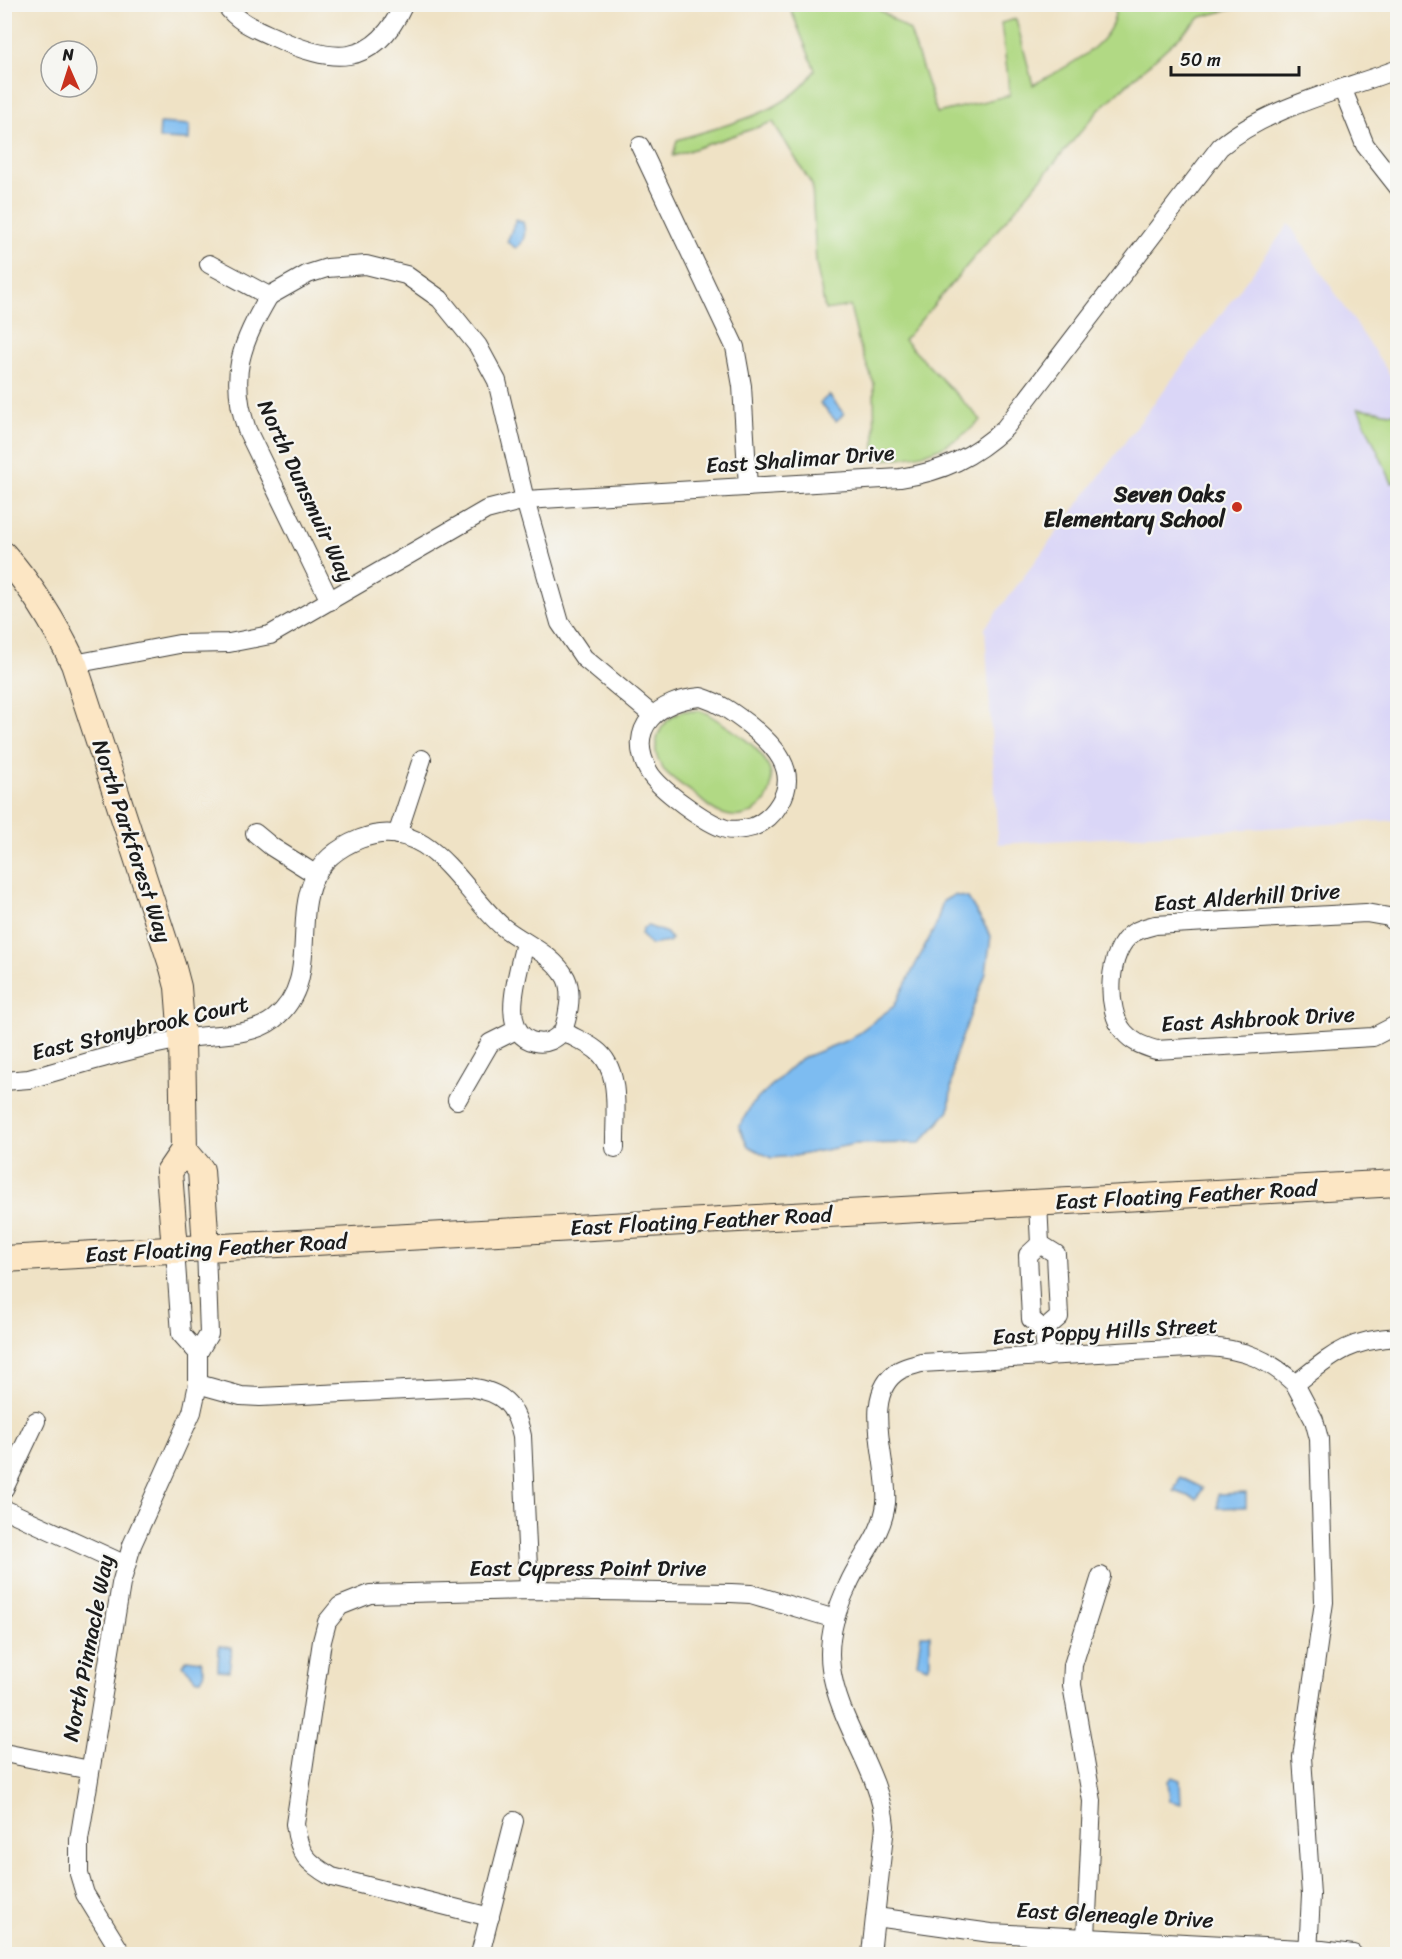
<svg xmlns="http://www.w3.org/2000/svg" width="1402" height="1959" viewBox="0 0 1402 1959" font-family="Sriracha,sans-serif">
	<rect width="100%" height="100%" fill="#f6f6f2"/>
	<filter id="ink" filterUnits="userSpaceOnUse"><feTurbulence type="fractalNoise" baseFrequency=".0167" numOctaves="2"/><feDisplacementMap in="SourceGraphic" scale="12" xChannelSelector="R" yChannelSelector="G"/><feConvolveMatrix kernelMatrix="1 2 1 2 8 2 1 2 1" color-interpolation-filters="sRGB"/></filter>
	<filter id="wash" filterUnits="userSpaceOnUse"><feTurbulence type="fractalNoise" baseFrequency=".008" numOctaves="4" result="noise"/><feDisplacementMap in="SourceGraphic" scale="24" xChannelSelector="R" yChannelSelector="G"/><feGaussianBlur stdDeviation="1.35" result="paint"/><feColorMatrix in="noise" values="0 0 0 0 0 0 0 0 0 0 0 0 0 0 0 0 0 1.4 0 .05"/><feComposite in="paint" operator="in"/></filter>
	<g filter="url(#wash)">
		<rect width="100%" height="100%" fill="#efe2c5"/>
		<polygon fill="#dad6f7" points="1289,224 1397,385 1397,820 998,844 985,628"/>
		<g fill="#b1d984" stroke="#667a50" stroke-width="1.5">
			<path d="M789,5H877V8L910,31L937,113L1010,95L1001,23L1016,19L1033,85C1062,68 1119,45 1115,5H1248L1201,17L1100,109L904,340L981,420C948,451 920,458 875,460L874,384L859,344L850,306L825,310L816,263L812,185L773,122L673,156L677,140C723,125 789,114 815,70Z"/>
			<polygon points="1358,408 1397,414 1397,481 1392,483"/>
			<path d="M683,711H701L708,714C731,730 776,752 771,786C768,808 744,822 723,814C711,811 702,800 693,793C683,786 672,779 664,770C647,748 659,720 683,711Z"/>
		</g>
		<g fill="#7dbcf1" stroke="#4c6c86" stroke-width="1.5">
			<polygon points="160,123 190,125 189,140 159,139"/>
			<path d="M516,219L523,222C526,232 525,242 516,248L507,242Z"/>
			<polygon points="829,395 844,414 836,421 820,403"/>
			<polygon points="954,895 968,898 991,936 986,973 954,1059 949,1111 920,1143 855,1144 795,1156 771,1158 748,1146 739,1127 752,1104 800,1059 850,1039 894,1006 936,925 943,901"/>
			<polygon points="648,926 667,933 671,939 669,942 650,945 641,934 643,928"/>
			<polygon points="1180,1477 1203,1488 1197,1499 1174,1491"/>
			<polygon points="1246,1493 1246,1507 1218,1508 1218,1494"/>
			<polygon points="921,1635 930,1635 930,1663 927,1667 917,1663"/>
			<polygon points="219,1646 232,1648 229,1671 218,1670"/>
			<polygon points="187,1659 201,1661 205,1672 201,1679 197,1680 183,1665"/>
			<polygon points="1172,1777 1180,1780 1181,1804 1170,1801 1168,1781"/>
		</g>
	</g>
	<g filter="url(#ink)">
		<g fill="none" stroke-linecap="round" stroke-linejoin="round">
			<g stroke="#3c3a35" stroke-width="20">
				<g id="street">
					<path d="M225,4C237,22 256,29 274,37C331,64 374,69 404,4"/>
					<polyline points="1343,90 1365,145 1398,187"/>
					<polyline points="640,146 735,347 742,386 748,487"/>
					<polyline points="209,264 269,296"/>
					<polyline points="269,296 308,274 327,268 366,265 406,275 440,299 478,346 497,381 525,500 560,623 584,658 651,714"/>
					<path d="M269,296C241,344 228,375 247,430L330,601"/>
					<path d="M74,664L179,644L229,643L270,635L486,510L525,500L900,478C942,472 974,457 1005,428L1220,147C1268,107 1340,91 1398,69"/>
					<path d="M701,697C720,703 732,712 748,724C773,744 800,770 780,803C773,815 765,822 753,827C746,829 733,831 726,829C706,823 659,789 649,772C624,727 660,700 701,697Z"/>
					<polyline points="255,833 272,847 315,874"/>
					<polyline points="397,835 422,759"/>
					<path d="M1398,925L1389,917L1366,913L1155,925C1148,927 1139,929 1133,933C1107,950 1105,1010 1124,1032C1133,1043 1144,1046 1156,1050L1373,1037L1398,1024"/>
					<path d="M563,1031C574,1038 586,1042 596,1050C623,1070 614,1119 615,1148"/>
					<path d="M4,1081L29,1079C80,1065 131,1048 183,1039C213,1033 249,1038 274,1019C336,970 265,876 360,839C429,812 461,891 503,927C523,943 553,954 566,978C573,993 568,1016 563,1031C556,1039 546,1045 535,1042C496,1033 520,969 525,942"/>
					<polyline points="457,1100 490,1043 516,1030"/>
					<polyline points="1038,1203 1040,1244"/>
					<polyline points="175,1250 181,1334 198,1353 209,1334 206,1248"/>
					<polyline points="1044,1330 1059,1317 1056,1254 1040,1244 1028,1255 1031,1319 1044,1330 1046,1357"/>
					<path d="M198,1384L241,1396L260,1397L469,1387C502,1392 515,1403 522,1436L529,1590"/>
					<polyline points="1295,1384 1314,1420 1319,1439 1324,1602 1302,1757 1311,1895 1308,1954"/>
					<polyline points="4,1489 36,1421"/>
					<polyline points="4,1509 126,1565"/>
					<polyline points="4,1753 90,1770"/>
					<path d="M490,1917L332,1877C306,1862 299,1854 295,1824L322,1641L327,1622L340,1606L370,1594L529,1590L731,1593L751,1594L835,1619"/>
					<polyline points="876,1917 991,1933 1322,1950 1353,1954"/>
					<polyline points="1086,1938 1092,1801 1072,1685 1073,1665 1101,1576"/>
					<polyline points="122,1954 85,1894 79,1874 79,1840 121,1584 132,1545 192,1412 198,1384 198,1353"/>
					<polyline points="480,1954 514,1821"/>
					<path d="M871,1954L885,1826C880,1770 839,1725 831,1668C827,1640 836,1610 848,1585C860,1557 883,1534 886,1503C890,1465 858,1394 900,1370C906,1367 915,1365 921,1363L1207,1347C1243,1349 1269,1359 1295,1384C1333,1355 1347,1340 1398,1337"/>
				</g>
			</g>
			<g stroke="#3c3a35" stroke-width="28">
				<g id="secondary">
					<path d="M4,555C34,589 55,624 74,664L173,968L178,987L182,1039L184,1150L169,1172L175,1250"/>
					<polyline points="184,1150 201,1170 206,1248"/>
					<polyline points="4,1259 1398,1183"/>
				</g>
			</g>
			<use href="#street" stroke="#fff" stroke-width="18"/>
			<use href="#secondary" stroke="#fce6c4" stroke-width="26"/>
		</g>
	</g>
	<circle fill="#c8321e" stroke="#f6f6f2" stroke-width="2" cx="1237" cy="507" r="6"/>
	<g text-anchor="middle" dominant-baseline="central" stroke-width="4.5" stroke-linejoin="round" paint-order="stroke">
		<g font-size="22" fill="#1c1c1c" stroke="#f6f6f2">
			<text transform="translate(800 459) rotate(-4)">East Shalimar Drive</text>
			<text transform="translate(306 491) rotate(65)">North Dunsmuir Way</text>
			<text transform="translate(132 841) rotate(72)">North Parkforest Way</text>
			<text transform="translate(1247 897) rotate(-4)">East Alderhill Drive</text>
			<text transform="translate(1258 1019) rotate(-3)">East Ashbrook Drive</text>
			<text transform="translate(140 1028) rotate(-13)">East Stonybrook Court</text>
			<text transform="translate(1186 1195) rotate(-3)">East Floating Feather Road</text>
			<text transform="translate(701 1221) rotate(-3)">East Floating Feather Road</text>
			<text transform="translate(216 1248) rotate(-3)">East Floating Feather Road</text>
			<text transform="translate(1105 1331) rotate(-3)">East Poppy Hills Street</text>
			<text x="588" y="1568">East Cypress Point Drive</text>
			<text transform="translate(88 1648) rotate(-79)">North Pinnacle Way</text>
			<text transform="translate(1115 1915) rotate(3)">East Gleneagle Drive</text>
		</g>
		<g font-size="22" font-weight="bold" fill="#1c1c1c" stroke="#f6f6f2" text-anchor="end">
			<text x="1225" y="494">Seven Oaks<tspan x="1225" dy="25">Elementary School</tspan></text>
		</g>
	</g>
	<rect width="1402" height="1959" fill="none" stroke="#f6f6f2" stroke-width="24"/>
	<g transform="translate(69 69) rotate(357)"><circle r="28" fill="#f6f6f2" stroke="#9f9f9c" stroke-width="1.5"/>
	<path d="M0-4.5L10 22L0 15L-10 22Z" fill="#c8321e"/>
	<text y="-9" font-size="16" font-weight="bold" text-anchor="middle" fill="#1c1c1c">N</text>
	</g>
	<path d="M1171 66v9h128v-9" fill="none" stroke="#1c1c1c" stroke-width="3"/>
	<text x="1180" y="66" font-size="18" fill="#1c1c1c" stroke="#f6f6f2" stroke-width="4.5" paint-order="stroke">50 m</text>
</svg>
